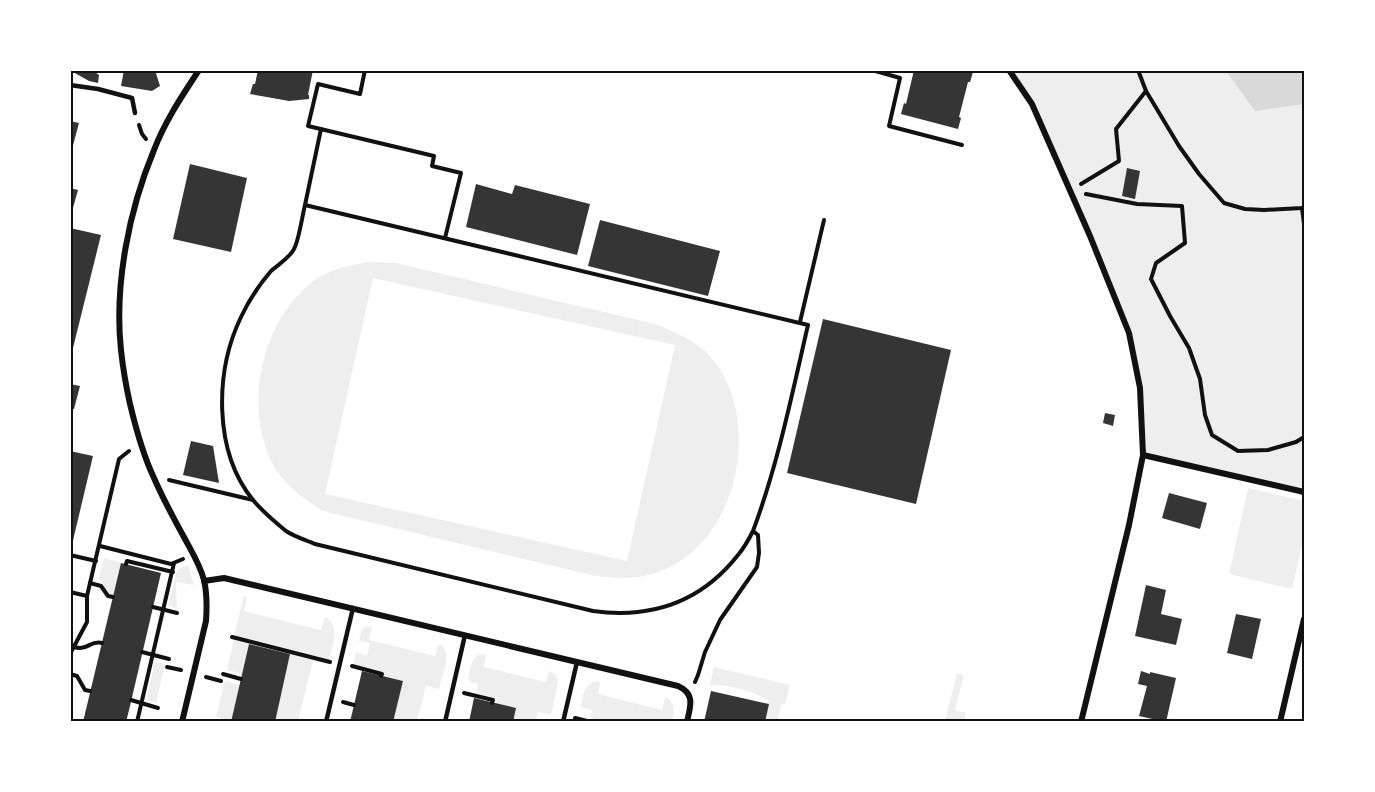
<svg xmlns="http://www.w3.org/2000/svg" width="1375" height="792" viewBox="0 0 1375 792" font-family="'Fira Sans',sans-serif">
	<rect width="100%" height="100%" fill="#fff"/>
	<g fill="#eee" fill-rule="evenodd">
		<polygon points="1009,71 1304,71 1304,492 1143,455 1140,388 1129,333 1032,105"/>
		<path d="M368,262L396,263L655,324C675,332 695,340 710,356C762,414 741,532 670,567C644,580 623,579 595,576L323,511C302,498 282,483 271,461C243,402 263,317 316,279C332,269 350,265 368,262ZM373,278L675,345L627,561L325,494Z"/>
		<polygon points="1248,488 1304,501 1304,537 1292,589 1229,574"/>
		<polygon points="104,558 121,563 113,595 109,594 99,578"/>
		<polygon points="188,565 194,585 176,582 177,609 168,606 177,570"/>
		<path d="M244,596L247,597L244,611L321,630L325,617C341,624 332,647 329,660L234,636Z"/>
		<path d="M367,626L372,627L369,640L435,656L439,644C454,649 442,676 439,689L426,686L417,721H393L402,681L384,676V672L353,665L356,653L367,655L370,643L359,641L362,629Z"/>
		<polygon points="234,640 249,644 242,674 227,670"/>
		<polygon points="290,654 313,660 298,721 275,722"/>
		<path d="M482,654L486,655L484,667L546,682L549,671C555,673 558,677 558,683L551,715L538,712L536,721L513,722L496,703V698L476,693L478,684L468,681C470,671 470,657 482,654Z"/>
		<polygon points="155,662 165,664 156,703 146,700"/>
		<path d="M714,667L790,685L785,705L781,704L778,721L765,722L769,701C751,690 731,685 710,685Z"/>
		<polygon points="957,673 964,675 955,710 966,713 964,721 945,721"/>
		<polygon points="225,681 240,685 231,721 216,717"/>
		<path d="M597,681L600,682L598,694L662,710L665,697C676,702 674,712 672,721L606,722L590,718L592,710L581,707C583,695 584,684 597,681Z"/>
	</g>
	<polygon fill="#d9d9d9" points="1226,71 1304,71 1304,104 1255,111"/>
	<g fill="#353535">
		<polygon points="74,70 92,70 99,75 98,83 89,81 73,72"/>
		<polygon points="124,70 155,70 160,86 152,91 121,86"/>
		<polygon points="258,70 313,70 308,95 309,95 309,99 289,101 250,94 253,84 255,84"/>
		<polygon points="914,70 966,70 973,72 970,82 968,82 959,117 961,118 958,129 901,114 904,103 906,104"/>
		<polygon points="70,121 79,123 71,153 70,153"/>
		<polygon points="190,164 247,178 231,252 173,239"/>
		<polygon points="1127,168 1140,171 1135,199 1122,196"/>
		<polygon points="476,184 512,194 515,185 590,204 577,255 466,227"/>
		<polygon points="70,188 78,190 71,215 70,215"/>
		<polygon points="600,220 720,251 708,296 588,266"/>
		<polygon points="70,228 101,235 73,348 70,347"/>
		<polygon points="823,319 951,350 916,504 787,473"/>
		<polygon points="70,384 80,386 74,409 70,409"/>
		<polygon points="1105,413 1115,415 1113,426 1103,423"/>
		<polygon points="191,441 213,446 219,483 183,475"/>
		<polygon points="70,451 93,456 71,549 70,549"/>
		<polygon points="1169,493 1207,503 1200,529 1162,518"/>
		<polygon points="121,563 161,573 130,706 126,722 83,722"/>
		<polygon points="1146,585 1166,590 1161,614 1182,619 1176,645 1135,636"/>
		<polygon points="1236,614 1261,619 1252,659 1227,653"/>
		<polygon points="249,644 290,654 275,722 231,722"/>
		<polygon points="362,671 403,681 393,722 350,722"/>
		<polygon points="1141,671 1150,674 1150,672 1176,678 1166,722 1139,716 1147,686 1138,684"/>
		<polygon points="711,691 769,704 765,722 704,722"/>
		<polygon points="474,698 516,708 513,722 469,722"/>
	</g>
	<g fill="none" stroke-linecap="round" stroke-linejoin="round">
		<g stroke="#111" stroke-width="4">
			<polyline points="365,70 360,94 318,84 308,126 434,156 432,166 461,173 445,238"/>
			<polyline points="872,70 900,78 889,126 962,145"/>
			<polyline points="1138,70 1146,91 1179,146 1199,174 1224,203 1245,209 1264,210 1302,208 1304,207"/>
			<polyline points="139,125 142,134 146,139"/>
			<polyline points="1081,184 1119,161 1116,129 1146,91"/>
			<polyline points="1086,194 1137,204 1182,206 1185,243 1156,263 1151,279 1170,316 1189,348 1200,379 1205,415 1212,435 1238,451 1268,450 1296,442 1304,437"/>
			<polyline points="305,205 321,129"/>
			<polyline points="1302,208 1304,224"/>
			<polyline points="800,322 824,220"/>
			<polyline points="169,480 253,500"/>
			<polyline points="100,546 171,564 183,559"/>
			<polyline points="70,555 96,561"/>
			<polyline points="126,564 127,561 173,572"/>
			<polyline points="90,583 101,586 108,596 113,597"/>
			<polyline points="70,592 87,596"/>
			<polyline points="153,607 177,613"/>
			<polyline points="232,637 330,662"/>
			<path d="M74,647C88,651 90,640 102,643"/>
			<polyline points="142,652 169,659"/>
			<polyline points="70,654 87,622 87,596 119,459 129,451"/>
			<polyline points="352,666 382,674 381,676"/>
			<polyline points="167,667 181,670"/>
			<polyline points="70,674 77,676 85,690 90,691"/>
			<polyline points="223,674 241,679"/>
			<polyline points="206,677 221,681"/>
			<path d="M695,682L698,675L705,652L720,620L757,567L759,553L758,535L753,531C778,464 792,394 808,325L305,205C302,217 299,240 294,249C291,256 277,266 271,271C259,285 249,300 241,317C215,371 213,451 253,500C262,511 275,522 286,531C295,537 306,540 315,544L593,611C652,619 701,602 738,555C744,548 749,539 753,531"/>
			<polyline points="464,693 493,700 492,703"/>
			<polyline points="131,700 158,708"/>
			<polyline points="343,702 354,705"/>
			<polyline points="575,718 591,722"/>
			<polyline points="137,722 174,563"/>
		</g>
		<g stroke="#111" stroke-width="4.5">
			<polyline points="70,85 98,89 132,98 135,113"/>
			<polyline points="326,722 353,608"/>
			<polyline points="445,722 465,635"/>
			<polyline points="563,722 577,662"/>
		</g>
		<g stroke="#111" stroke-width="6">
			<polyline points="1009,70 1032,104 1090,236 1129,333 1140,388 1143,455 1129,525 1081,722"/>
			<polyline points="1143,455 1304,492"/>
			<path d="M204,581L224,578L678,686C696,694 690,707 687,722"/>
			<path d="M182,722L206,621C207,607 207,593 204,580C200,565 192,552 185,539C174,519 163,499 154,478C143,455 136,429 130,404C126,386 123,369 121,350C114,285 129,210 154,150C165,121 182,96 199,70"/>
			<polyline points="1280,722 1304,619"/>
		</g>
	</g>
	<rect width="1375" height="792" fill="none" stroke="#ffffff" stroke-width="144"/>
	<rect x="72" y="72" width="1231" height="648" fill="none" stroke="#111" stroke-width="2"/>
</svg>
